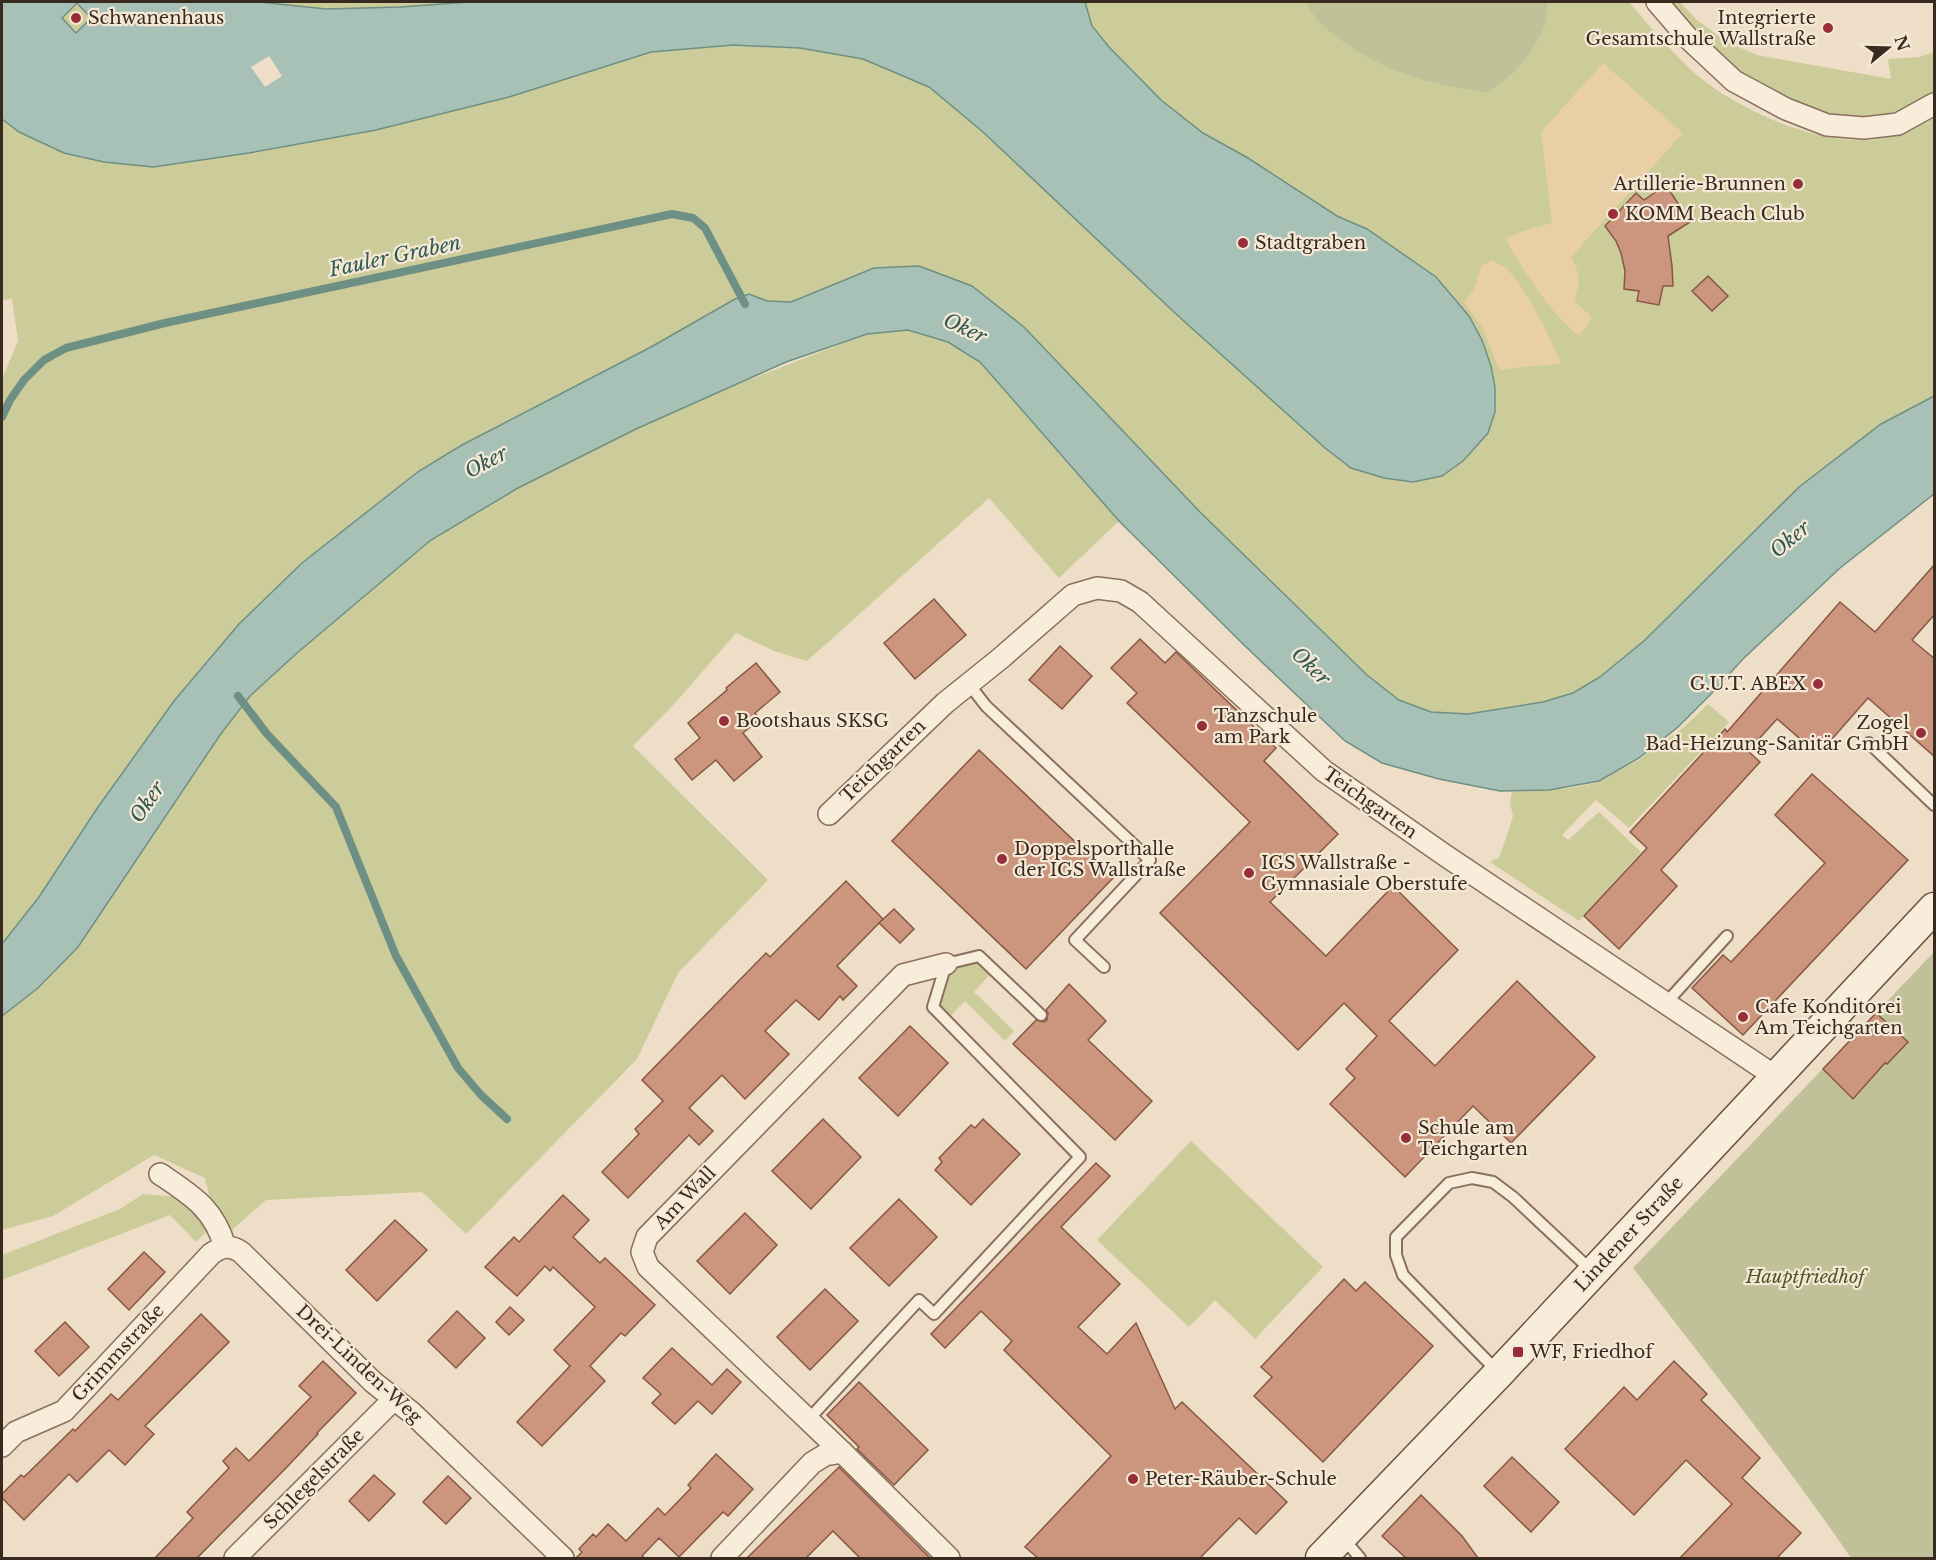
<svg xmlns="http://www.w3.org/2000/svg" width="1936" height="1560" viewBox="0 0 1936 1560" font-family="'Libre Baskerville',serif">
	<rect width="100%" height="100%" fill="#eedec7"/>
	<g fill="#cbcc9a">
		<path d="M2,2H1629C1648,24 1667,47 1688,67C1728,105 1804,140 1859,140C1865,140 1872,141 1877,139C1884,137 1891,132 1898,129L1864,128L1734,81L1657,2H1680L1697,20L1727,42L1757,55L1891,79L1888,59L1919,57L1934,52V396L1881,424L1799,487L1645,640L1600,677L1573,693L1543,702L1467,714L1431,712L1400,700L1367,675L1200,512L1024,327L972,285L874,268L791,302L767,301L749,294L735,299L651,347L462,445L419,471L302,563L174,701L98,807L39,897L2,944V379L18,341L12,299L2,300Z"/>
		<polygon points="908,330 948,342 980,362 1119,521 1059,578 989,498 807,661 774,651 736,633 676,702 633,746 768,880 678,973 637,1059 466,1234 422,1192 266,1200 232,1230 210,1199 205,1178 154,1155 53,1216 2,1230 2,1016 39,988 78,947 220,735 250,696 297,653 431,540 518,488 636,429 715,393 867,334"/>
		<polygon points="1708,704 1729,722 1629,828 1596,800 1562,835 1568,840 1599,812 1641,852 1579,921 1490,862 1499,857 1505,841 1513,816 1510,803 1512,792 1570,788 1596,783 1637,761 1684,727"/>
		<polygon points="979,956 994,970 974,992 1014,1031 1005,1041 965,1001 946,1020 933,1007 946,964"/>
		<polygon points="1191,1141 1323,1267 1255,1339 1215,1300 1189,1327 1097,1240"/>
		<polygon points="143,1194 178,1197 210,1228 196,1242 170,1215 2,1280 2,1255 120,1209"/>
	</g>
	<g fill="#e8cfa5">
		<path d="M1603,63L1683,133L1571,257C1580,273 1581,283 1574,300L1592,318L1579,336C1555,317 1539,292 1522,267C1516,257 1510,249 1506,238L1523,231L1552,223L1541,132Z"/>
		<path d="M1492,260C1496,262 1500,264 1504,267C1523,280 1552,341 1561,363C1540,367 1519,365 1500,371L1482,327L1464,302L1474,289L1481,266Z"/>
	</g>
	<g fill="#c0c199">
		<path d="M1306,2H1547C1547,8 1547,15 1546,20C1537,51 1513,76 1487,93C1460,88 1431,84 1405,74C1375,64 1318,32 1306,2Z"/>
		<path d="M1934,952V1558H1851C1783,1459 1707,1364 1633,1268Z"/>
	</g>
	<g fill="#a8c1b7" stroke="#6e9084" stroke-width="1.5" fill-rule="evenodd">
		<path d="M2,2H260L326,9L401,7L469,2H1085L1092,26L1109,47L1161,100L1203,133L1248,158L1337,216L1367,229L1436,277L1469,316L1482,340L1491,366L1495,387V412L1488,433L1463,461L1442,476L1413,482L1384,478L1351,468L1325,448L1175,313L983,132L929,87L863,59L800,48L733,45L651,52L509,97L376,130L249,153L153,167L104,162L64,153L19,132L2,119ZM77,3L91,18L76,33L62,18Z"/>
		<polygon points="919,266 972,286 1024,327 1200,512 1367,675 1399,700 1431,712 1468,714 1543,702 1573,693 1600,677 1645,640 1799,487 1881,424 1934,396 1934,494 1840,568 1743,659 1710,695 1678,727 1639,758 1599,781 1549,790 1500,791 1439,779 1382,763 1345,741 1244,645 1119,521 980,362 948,342 908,330 867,334 786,362 636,429 518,488 431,540 297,653 250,696 220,735 78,947 38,988 2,1016 2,944 39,897 98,807 174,701 239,624 302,563 419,471 462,445 651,347 735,299 749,294 767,301 791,302 874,268"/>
	</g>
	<polygon fill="#eedec7" points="269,56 282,76 265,87 251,67"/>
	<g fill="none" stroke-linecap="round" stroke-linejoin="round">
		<g stroke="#6e9084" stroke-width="8">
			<polyline points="2,417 10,400 24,380 44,360 66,348 165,323 672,214 693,218 705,228 745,304"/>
			<polyline points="238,696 267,734 336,807 396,956 458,1068 481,1095 507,1119"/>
		</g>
	</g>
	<g fill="#cb967d" stroke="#875743" stroke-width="1.5">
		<polygon points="1666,185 1690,222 1668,236 1672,266 1673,286 1663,286 1659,305 1637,301 1639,291 1624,289 1625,271 1621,253 1616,241 1605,226 1636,193 1644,200"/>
		<polygon points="1708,276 1728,296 1712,311 1692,291"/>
		<polygon points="1935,564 1935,614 1912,640 1935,659 1935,757 1868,698 1832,739 1826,734 1813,750 1777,719 1748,751 1760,762 1661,870 1677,886 1619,949 1584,916 1647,848 1630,832 1725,729 1727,732 1840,602 1875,632"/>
		<polygon points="934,599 966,635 915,679 884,643"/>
		<polygon points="1140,639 1165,663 1176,652 1276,748 1264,761 1338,834 1270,902 1326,956 1393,886 1458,950 1389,1021 1435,1066 1517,981 1595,1057 1511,1143 1473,1106 1405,1177 1330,1104 1355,1078 1346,1069 1377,1036 1344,1003 1298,1050 1160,913 1250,822 1127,703 1137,693 1111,668"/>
		<polygon points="1060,646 1092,676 1062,709 1029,680"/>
		<polygon points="756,663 780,692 755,713 760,719 743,733 762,757 734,781 716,760 692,780 675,759 700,738 688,723 727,690 726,688"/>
		<polygon points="979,750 1113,878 1026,969 892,841"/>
		<polygon points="1812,774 1908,860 1743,1035 1692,988 1723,955 1731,962 1825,863 1775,815"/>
		<polygon points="846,881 883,919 837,966 857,986 843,1000 840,996 819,1020 796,1000 765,1031 789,1054 745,1099 722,1075 689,1108 713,1131 699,1145 689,1135 628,1198 602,1172 639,1134 635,1129 663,1101 642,1080 766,953 770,957"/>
		<polygon points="894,909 914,929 900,943 879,923"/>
		<polygon points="1069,984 1106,1021 1088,1040 1152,1101 1115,1140 1013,1044 1036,1020 1043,1022 1047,1020 1048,1013 1046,1010"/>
		<polygon points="1876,1013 1908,1042 1887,1064 1885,1063 1853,1099 1823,1069"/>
		<polygon points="910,1026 948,1063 898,1116 859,1078"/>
		<polygon points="823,1119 861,1157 811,1209 772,1171"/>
		<polygon points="983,1119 1020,1154 971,1205 935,1170 942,1162 939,1158 971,1125 975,1128"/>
		<polygon points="1096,1163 1110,1176 1061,1227 1120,1284 1078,1327 1107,1354 1136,1323 1175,1409 1182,1402 1287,1502 1256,1534 1239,1518 1200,1558 1038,1558 1025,1547 1111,1456 1004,1350 1012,1341 981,1311 945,1348 931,1334"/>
		<polygon points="563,1195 589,1220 573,1237 600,1263 605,1258 655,1305 625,1336 621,1333 590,1366 605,1381 542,1446 517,1422 570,1366 554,1350 595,1307 553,1267 550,1271 545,1266 517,1296 485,1267 514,1237 519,1242"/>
		<polygon points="899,1199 937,1237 889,1286 850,1248"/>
		<polygon points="745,1213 777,1245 730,1294 697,1261"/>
		<polygon points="395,1220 427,1250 377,1301 346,1270"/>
		<polygon points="144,1252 165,1272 129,1310 108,1289"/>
		<polygon points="1344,1279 1356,1291 1365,1282 1433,1346 1323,1462 1254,1396 1272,1377 1261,1367"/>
		<polygon points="825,1289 858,1321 810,1370 777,1337"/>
		<polygon points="510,1307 524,1320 509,1335 496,1322"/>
		<polygon points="457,1311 485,1338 456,1368 428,1341"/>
		<polygon points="201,1314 229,1342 145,1426 154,1434 125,1465 109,1450 77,1482 69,1474 24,1520 2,1498 2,1494 21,1475 24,1477 73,1429 75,1431 111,1394 118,1400"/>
		<polygon points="65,1322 89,1347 59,1376 35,1351"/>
		<polygon points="672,1348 712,1385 727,1369 741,1382 712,1414 698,1401 675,1424 652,1403 661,1394 643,1378"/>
		<polygon points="323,1361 356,1393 317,1433 318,1434 287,1467 197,1558 155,1558 193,1518 187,1512 229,1468 223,1461 236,1448 249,1461 311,1397 299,1386"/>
		<polygon points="1674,1361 1707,1394 1701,1400 1760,1458 1742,1478 1801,1533 1777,1558 1680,1558 1732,1504 1686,1460 1634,1515 1565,1449 1624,1387 1637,1400"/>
		<polygon points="859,1382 928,1450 894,1485 857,1449 859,1447 827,1415"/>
		<polygon points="716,1454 753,1489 728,1516 723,1512 679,1557 659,1538 642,1556 645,1558 576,1558 582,1552 579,1549 593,1534 596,1537 608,1524 626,1541 658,1508 665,1515 691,1488 688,1485"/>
		<polygon points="1512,1457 1559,1502 1531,1532 1484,1486"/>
		<polygon points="839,1467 930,1558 860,1558 833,1531 806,1558 747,1558"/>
		<polygon points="374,1475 395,1494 369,1521 349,1501"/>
		<polygon points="448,1476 471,1498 446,1524 423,1502"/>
		<polygon points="1421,1495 1462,1536 1478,1558 1406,1558 1382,1536"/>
	</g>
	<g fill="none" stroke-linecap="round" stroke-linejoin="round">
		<g stroke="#896f5c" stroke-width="14">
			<g id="service">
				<polyline points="968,683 986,706 1150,860 1075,940 1104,967"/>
				<polyline points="1869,743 1934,805"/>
				<polyline points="1666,1003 1727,936"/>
				<polyline points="1497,1371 1403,1275 1396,1255 1396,1237 1449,1183 1472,1178 1493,1182 1513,1197 1593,1272"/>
				<polyline points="808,1420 919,1300 934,1314 1080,1157 933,1007 946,964 979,956 1041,1015"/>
				<polyline points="1343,1538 1360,1558"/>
			</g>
		</g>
		<g stroke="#896f5c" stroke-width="24">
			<g id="minor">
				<polyline points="1657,2 1688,38 1734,81 1786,109 1827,125 1864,128 1898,124 1934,104"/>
				<polyline points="829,814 945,703 1001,658 1073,595 1097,588 1121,591 1140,602 1324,771 1446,856 1776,1077"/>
				<polyline points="946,964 903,975 647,1237 642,1252 648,1267 842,1452 949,1558"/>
				<path d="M160,1174C191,1195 214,1208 225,1247"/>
				<path d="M2,1446L16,1432L64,1411L211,1254C222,1246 230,1245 241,1252L373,1382L412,1413L563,1558"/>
				<polyline points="235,1558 393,1400"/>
				<polyline points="722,1558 812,1463 825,1455 842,1452"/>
			</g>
		</g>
		<g stroke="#6b513f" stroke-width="33">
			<polyline id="secondary" points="1321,1558 1499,1373 1934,908"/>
		</g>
		<use href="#service" stroke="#f8ecda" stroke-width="10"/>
		<use href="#minor" stroke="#f8ecda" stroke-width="21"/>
		<use href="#secondary" stroke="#f8ecda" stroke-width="30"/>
	</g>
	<g fill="#972e39" stroke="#f5e9d6" stroke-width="2">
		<circle cx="76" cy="18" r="6"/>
		<circle cx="1828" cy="28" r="6"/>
		<circle cx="1798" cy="184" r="6"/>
		<circle cx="1613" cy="214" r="6"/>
		<circle cx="1243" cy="243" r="6"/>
		<circle cx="1818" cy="684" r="6"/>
		<circle cx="724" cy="721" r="6"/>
		<circle cx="1202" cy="726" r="6"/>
		<circle cx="1921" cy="733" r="6"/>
		<circle cx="1002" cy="859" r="6"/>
		<circle cx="1249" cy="873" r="6"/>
		<circle cx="1743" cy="1017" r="6"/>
		<circle cx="1406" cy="1138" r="6"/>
		<rect x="1512" y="1346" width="12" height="12" rx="3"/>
		<circle cx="1133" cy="1479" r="6"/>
	</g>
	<g text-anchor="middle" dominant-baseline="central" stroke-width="4.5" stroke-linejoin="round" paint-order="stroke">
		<g font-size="18" fill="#392a20" stroke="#f5e9d6" text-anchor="start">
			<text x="88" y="18">Schwanenhaus</text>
			<text x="1816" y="18" text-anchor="end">Integrierte<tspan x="1816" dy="21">Gesamtschule Wallstraße</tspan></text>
			<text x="1786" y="184" text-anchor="end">Artillerie-Brunnen</text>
			<text x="1625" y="214">KOMM Beach Club</text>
			<text x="1255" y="243">Stadtgraben</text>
			<text x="1806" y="684" text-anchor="end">G.U.T. ABEX</text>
			<text x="1214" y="716">Tanzschule<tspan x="1214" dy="21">am Park</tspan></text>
			<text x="736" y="721">Bootshaus SKSG</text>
			<text x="1909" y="723" text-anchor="end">Zogel<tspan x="1909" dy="21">Bad-Heizung-Sanitär GmbH</tspan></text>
			<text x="1014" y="849">Doppelsporthalle<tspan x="1014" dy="21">der IGS Wallstraße</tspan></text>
			<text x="1261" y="863">IGS Wallstraße -<tspan x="1261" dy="21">Gymnasiale Oberstufe</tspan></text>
			<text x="1755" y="1007">Cafe Konditorei<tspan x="1755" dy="21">Am Teichgarten</tspan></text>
			<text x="1418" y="1128">Schule am<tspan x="1418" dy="21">Teichgarten</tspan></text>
			<text x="1530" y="1352">WF, Friedhof</text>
			<text x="1145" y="1479">Peter-Räuber-Schule</text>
		</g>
		<g font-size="18" fill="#392a20" stroke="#f5e9d6">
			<text transform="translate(883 761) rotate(-44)">Teichgarten</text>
			<text transform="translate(1370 803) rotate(35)">Teichgarten</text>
			<text transform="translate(685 1198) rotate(-46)">Am Wall</text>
			<text transform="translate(1629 1234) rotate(-47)">Lindener Straße</text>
			<text transform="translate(118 1353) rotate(-47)">Grimmstraße</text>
			<text transform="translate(359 1364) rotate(43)">Drei-Linden-Weg</text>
			<text transform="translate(314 1479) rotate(-45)">Schlegelstraße</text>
		</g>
		<g font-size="18" font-style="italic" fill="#4e5527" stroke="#f5e9d6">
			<text x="1805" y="1277">Hauptfriedhof</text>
		</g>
		<g font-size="20" font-style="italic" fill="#2f5952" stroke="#f5e9d6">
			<text transform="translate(395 256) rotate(-12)">Fauler Graben</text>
			<text transform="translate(965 328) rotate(25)">Oker</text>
			<text transform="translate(486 462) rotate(-28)">Oker</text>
			<text transform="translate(1790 539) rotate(-40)">Oker</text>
			<text transform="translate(1311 666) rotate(44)">Oker</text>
			<text transform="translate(147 802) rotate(-55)">Oker</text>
		</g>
	</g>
	<rect width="1936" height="1560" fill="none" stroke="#392a20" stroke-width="6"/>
	<g transform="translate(1888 48) rotate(71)" stroke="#f5e9d6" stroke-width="4.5" paint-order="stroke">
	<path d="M0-4.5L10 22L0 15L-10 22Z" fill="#392a20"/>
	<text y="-9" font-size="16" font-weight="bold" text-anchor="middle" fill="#392a20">N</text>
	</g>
</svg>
